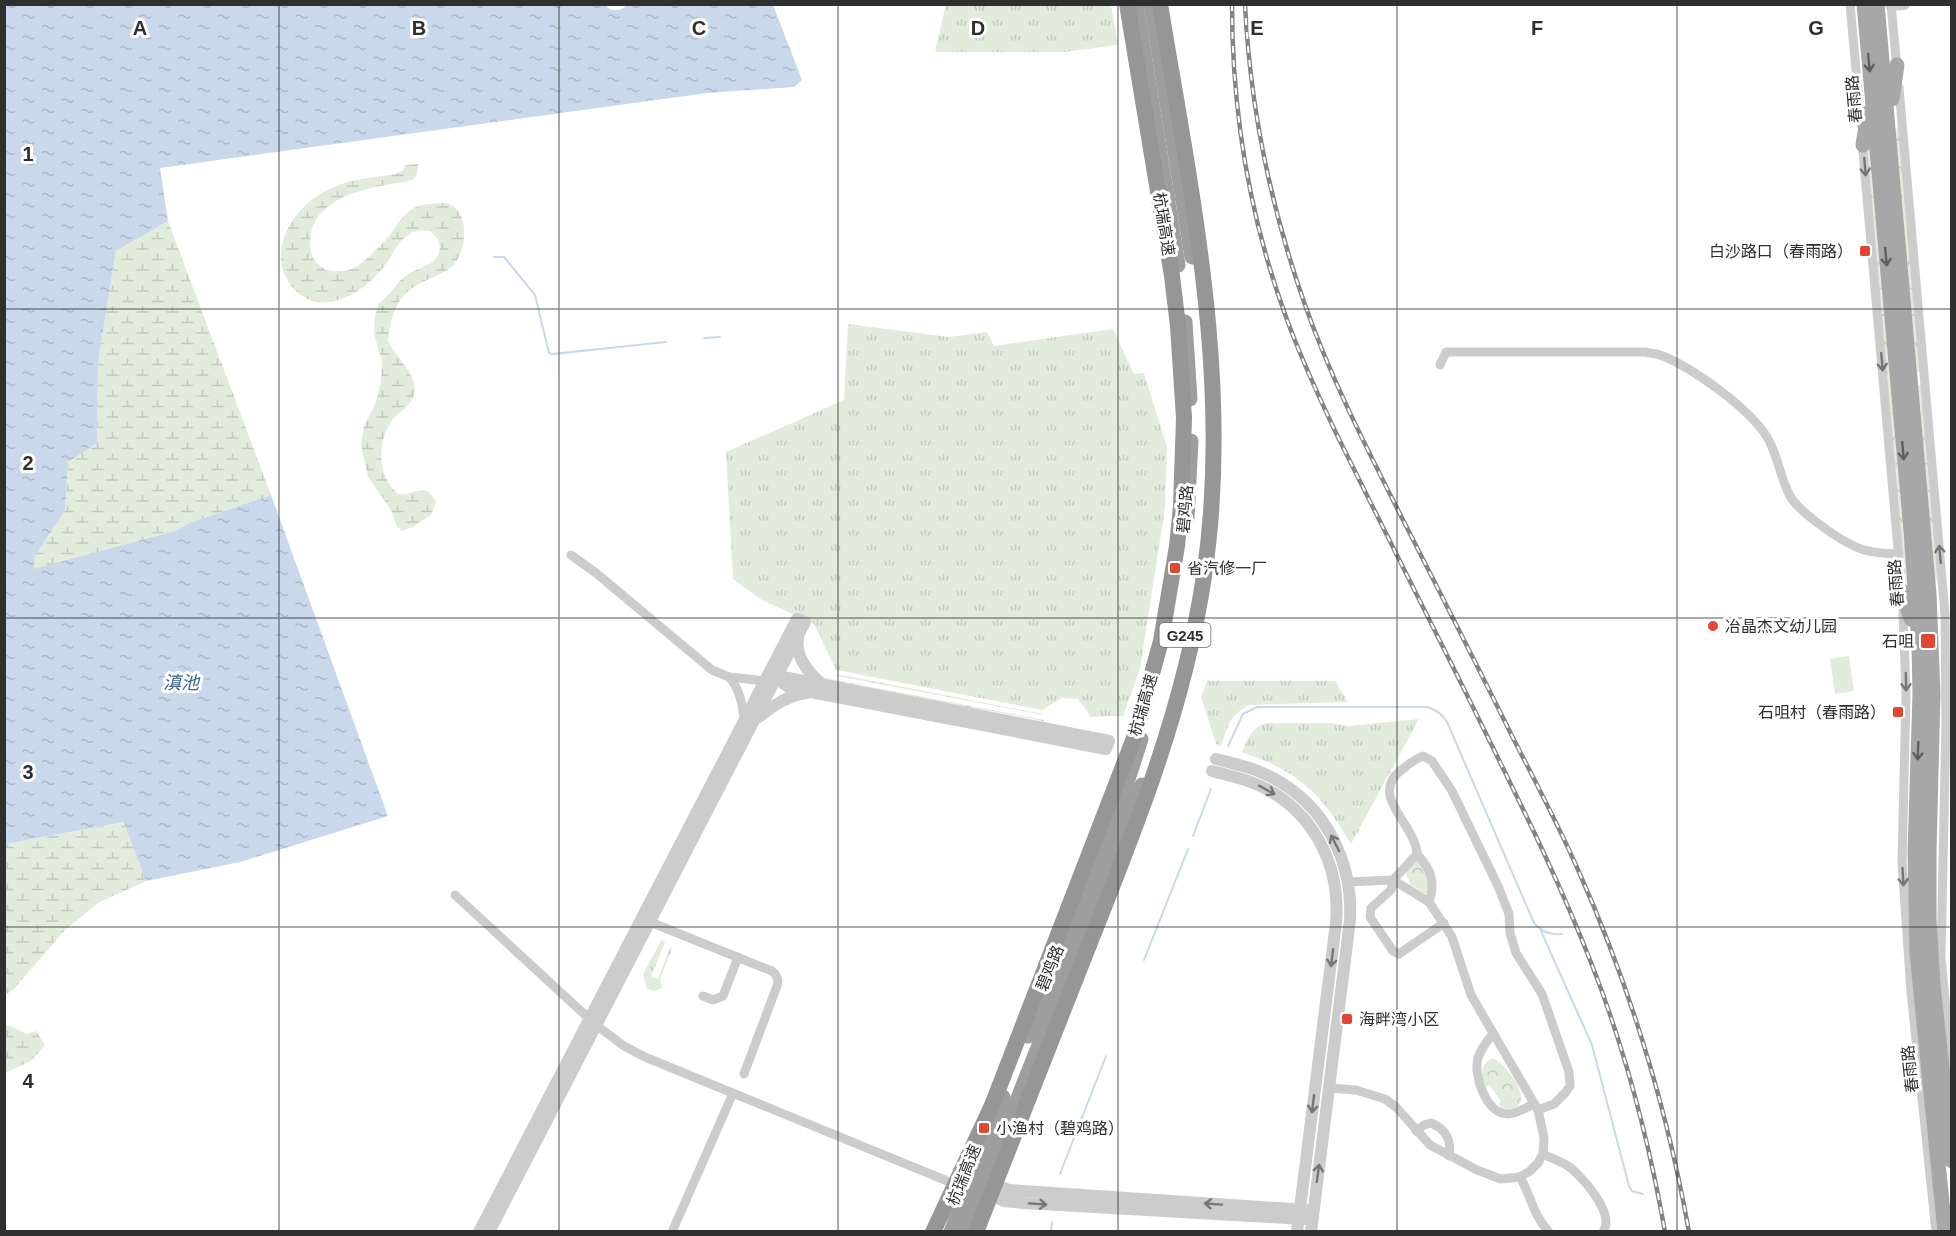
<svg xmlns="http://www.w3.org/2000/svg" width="1956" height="1236" viewBox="0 0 1956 1236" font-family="Arial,'Noto Sans SC',sans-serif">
	<defs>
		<pattern id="grass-tufts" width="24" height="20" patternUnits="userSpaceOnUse" patternTransform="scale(1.5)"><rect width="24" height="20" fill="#e2ecdd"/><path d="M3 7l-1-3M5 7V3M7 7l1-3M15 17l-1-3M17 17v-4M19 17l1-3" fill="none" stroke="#c2cbbe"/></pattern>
		<pattern id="forest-crowns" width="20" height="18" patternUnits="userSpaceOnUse" patternTransform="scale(1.5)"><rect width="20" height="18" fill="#e2ecdd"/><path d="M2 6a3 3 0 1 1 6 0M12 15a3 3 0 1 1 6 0" fill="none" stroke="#c2cbbe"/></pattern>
		<pattern id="wetland-marsh" width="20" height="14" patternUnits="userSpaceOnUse" patternTransform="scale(1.5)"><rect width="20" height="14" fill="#e2ecdd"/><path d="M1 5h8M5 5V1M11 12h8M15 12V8" fill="none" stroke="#c2cbbe"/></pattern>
		<pattern id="water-ripples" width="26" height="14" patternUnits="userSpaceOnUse" patternTransform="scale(1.5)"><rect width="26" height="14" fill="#c9d8eb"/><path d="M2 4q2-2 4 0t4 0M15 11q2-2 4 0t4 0" fill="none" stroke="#adbaca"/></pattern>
	</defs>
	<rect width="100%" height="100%" fill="#fff"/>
	<g fill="url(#grass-tufts)">
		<polygon points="946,4 1111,5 1118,45 1064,52 935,52"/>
		<polygon points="848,324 949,337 987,332 994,346 1113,329 1134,374 1144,373 1167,447 1165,508 1140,669 1123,716 1091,717 1078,699 1062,698 1042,710 836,670 814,624 762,600 733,579 726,452 844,400"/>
		<path d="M1207,681H1335L1348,702L1249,705C1230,715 1228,726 1221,746L1216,744L1201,697Z"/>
		<path d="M1419,719L1351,844C1321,793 1299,772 1242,752C1248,738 1251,728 1266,723H1330L1348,726Z"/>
		<polygon points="662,939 665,942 651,977 658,979 670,947 672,949 660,979 662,988 654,991 647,989 643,974"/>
	</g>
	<g fill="url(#forest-crowns)">
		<polygon points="1900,128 1922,371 1917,372 1895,129"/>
		<polygon points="1868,146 1870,146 1909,595 1904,580 1867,167"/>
		<polygon points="1923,384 1939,579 1935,580 1918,385"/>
		<polygon points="837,674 1043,714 1043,715 837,676"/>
		<polygon points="825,678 1044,720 1044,721 825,681"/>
		<polygon points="1417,861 1422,863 1429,876 1427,893 1425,894 1410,884 1406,873 1411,864"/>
		<path d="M1493,1058C1506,1063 1538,1105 1510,1109C1505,1110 1501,1108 1498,1104L1501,1101L1489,1085L1485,1088C1481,1076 1479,1064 1493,1058Z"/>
	</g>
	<g fill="url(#wetland-marsh)">
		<path d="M418,164C418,169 418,177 412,180C405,183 393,183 385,185C353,191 312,203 310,240C309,253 315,264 326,270C350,273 354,270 371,255C377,248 384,243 390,235C398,223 407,208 422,205C427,204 445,202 449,204C471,212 467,255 451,267C443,274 432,277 423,282C397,294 391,314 388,341C395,356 414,371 415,389C415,406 399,410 391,422C377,444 377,476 398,494C413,497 425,480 436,502L431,515L413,527L402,531L396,525L391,510L368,477L361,445L364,426L376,402L381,381L382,362L374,334L375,315L379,303C390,296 395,284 405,276C413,270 428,266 434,261C440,255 441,247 438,239L430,231C422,230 414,230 408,235C398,241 393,255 386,264C370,285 345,305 317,302C309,301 300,295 294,289C267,259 286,219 314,198C339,180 367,178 396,174L402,171L406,165Z"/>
		<polygon points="168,221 271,495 189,523 175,531 34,570 34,558 65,510 68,461 97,443 98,362 116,251"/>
		<polygon points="125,822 146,881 98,903 66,929 13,990 5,995 5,844"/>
		<polygon points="5,1024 27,1034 36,1031 45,1045 31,1061 5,1073"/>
	</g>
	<polygon fill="#e2ecdd" points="1849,656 1854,691 1835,694 1830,659"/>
	<polygon fill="url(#water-ripples)" points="604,4 611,10 620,10 629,4 773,5 802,80 794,87 707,93 160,168 168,221 116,251 98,362 97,443 68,462 65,510 34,558 34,569 175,531 189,523 271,495 388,816 240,862 146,881 124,822 5,844 5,5"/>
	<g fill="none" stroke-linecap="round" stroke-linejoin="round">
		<g stroke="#c9d8eb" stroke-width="2">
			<polyline points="494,257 504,257 535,295 549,353 553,354 666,342"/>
			<polyline points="704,338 720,337"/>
			<path d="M1228,746L1243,714L1257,707H1427C1437,710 1442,714 1447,722L1534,923C1542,932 1550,935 1562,934"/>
			<polyline points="1193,836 1211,789"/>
			<polyline points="1541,931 1592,1045 1629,1186 1632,1191 1643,1194"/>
			<polyline points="1144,960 1188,849"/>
			<polyline points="1060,1174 1106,1056"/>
			<polyline points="1051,1232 1052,1222"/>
		</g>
		<g stroke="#ccc" stroke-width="9">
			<polyline points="1850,4 1861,125"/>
			<polyline points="1891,4 1897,69"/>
			<polyline points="1899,88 1945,614 1946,722 1941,957 1952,1073"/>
			<polyline points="1862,141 1902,594"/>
			<path d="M1440,365L1446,352H1645C1651,353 1657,354 1663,356C1694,369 1749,408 1767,437C1778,455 1780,478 1790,496C1798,511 1838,539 1854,546C1868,553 1884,553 1899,554"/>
			<polyline points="571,555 596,573 712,670 729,677 765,681"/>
			<polyline points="1903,611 1906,695 1902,862 1911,992 1936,1232"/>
			<path d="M729,677C740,689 743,705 744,721"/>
			<path d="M1417,854C1431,869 1436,882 1429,902"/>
			<polyline points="455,895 596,1025 624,1046 645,1057 957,1185"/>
			<path d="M650,922L772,971C777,975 779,980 777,986L744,1074"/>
			<path d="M1444,923L1399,954L1393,951L1370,917L1371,908L1391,890L1393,880L1417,854C1416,825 1369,796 1400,771C1407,766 1414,759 1423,756L1432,761L1452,791L1498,886L1509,914L1510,933L1516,953L1542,994L1569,1072L1570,1086L1566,1092L1554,1104L1538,1110"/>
			<polyline points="703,996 713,1000 723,996 738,957"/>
			<path d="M1493,1034C1487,1041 1481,1049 1478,1058C1473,1075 1486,1114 1508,1114C1517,1114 1526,1107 1534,1104"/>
			<polyline points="1330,1088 1356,1090 1385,1099 1396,1107 1430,1145 1477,1170 1501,1179 1520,1177 1530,1171 1538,1163 1543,1154 1544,1138 1538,1110 1471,995 1452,937 1429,902 1393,880 1348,882"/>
			<path d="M1416,1131L1424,1125L1431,1123C1446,1129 1452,1141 1449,1156"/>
			<path d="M1543,1154C1551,1158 1560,1161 1568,1166C1582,1176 1616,1214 1603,1232"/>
			<path d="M1520,1177C1532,1198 1532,1213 1549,1232"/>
			<polyline points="672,1232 733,1093"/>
		</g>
		<g stroke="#ccc" stroke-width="12">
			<polyline points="1891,5 1904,4"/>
			<path d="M798,638C795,656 808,673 822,684"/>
			<path d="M772,679L778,676L1109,741L1106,749L790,688C783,684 778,680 777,672"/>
			<path d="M759,717C772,706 789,695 807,693"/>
			<path d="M1216,759C1235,764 1255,768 1273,778C1326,806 1353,862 1350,920L1311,1232"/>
			<path d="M1212,771C1227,775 1242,778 1256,784C1312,808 1341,864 1336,923L1297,1232"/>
			<polyline points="987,1182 1009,1190 1306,1210"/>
			<polyline points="985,1193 1004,1201 1024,1203 1304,1219"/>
			<polyline points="479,1232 797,619 805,622 489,1232"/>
		</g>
		<g stroke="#a7a7a7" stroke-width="15">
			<polyline points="1864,4 1911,531 1919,644 1920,694 1915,853 1917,953 1945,1232"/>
			<polyline points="1877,4 1929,594 1933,694 1929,852 1929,919 1933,985 1952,1161"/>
			<polyline points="1892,99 1897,65"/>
			<polyline points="1863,145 1868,113"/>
			<polyline points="1902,591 1911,619"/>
		</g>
		<g stroke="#9e9e9e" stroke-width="15">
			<polyline points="1136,4 1178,265"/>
			<polyline points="1151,4 1192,257"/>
			<polyline points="1185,322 1190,399"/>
			<polyline points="1187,519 1191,441"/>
			<polyline points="1028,1036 1124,792 1141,739"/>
			<polyline points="951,1232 1003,1097"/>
			<polyline points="965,1232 1142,785"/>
		</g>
		<g stroke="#969696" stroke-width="16">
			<path d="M1089,945C1137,825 1185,705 1204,576C1233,384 1191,193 1160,4"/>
			<polyline points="993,1103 1134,738 1161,641 1177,546 1181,506 1184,418 1178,326 1172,276 1127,4"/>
		</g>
		<g stroke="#848484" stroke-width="4.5">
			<g id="rail">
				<path d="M1232,4C1232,111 1249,216 1286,317C1300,356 1318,395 1336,433C1379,520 1423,607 1466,693C1510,783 1556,872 1592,965C1625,1050 1649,1141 1665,1232"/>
				<path d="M1245,4C1250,106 1270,205 1304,302C1329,374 1364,443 1399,512C1437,587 1475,661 1512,736C1535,781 1559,826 1579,872C1630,987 1667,1108 1689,1232"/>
			</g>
		</g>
		<use href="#rail" stroke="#fff" stroke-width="2" stroke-dasharray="7" stroke-linecap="butt"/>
		<g stroke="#969696" stroke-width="16">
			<polyline points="933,1232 993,1103"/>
			<polyline points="976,1232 1089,945"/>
		</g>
	</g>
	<defs><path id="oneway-shaft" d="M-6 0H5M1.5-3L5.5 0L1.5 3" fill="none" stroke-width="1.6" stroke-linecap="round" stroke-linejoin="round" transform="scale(1.5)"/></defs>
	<g stroke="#5f5f5f">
		<use href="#oneway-shaft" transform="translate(1869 63) rotate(85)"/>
		<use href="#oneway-shaft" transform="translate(1886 257) rotate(85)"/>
		<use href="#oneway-shaft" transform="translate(1903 451) rotate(85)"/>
		<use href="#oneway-shaft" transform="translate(1918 751) rotate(92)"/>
	</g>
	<g stroke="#767676">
		<use href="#oneway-shaft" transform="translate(1865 167) rotate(85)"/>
		<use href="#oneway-shaft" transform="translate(1882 362) rotate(85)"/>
		<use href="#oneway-shaft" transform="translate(1940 554) rotate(-95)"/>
		<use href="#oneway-shaft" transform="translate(1906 682) rotate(89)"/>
		<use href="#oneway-shaft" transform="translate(1267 790) rotate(29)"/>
		<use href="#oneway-shaft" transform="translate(1335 843) rotate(-117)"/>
		<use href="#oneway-shaft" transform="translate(1903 877) rotate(87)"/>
		<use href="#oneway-shaft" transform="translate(1332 958) rotate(97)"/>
		<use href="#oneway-shaft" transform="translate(1313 1104) rotate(97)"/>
		<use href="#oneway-shaft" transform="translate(1318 1173) rotate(-82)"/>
		<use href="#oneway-shaft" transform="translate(1038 1204) rotate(4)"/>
		<use href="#oneway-shaft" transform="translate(1213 1204) rotate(-176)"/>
	</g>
	<path fill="none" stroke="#2f2f2f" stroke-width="1.5" stroke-opacity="0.55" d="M279,4V1232M559,4V1232M838,4V1232M1118,4V1232M1397,4V1232M1677,4V1232M4,309H1952M4,618H1952M4,927H1952"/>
	<g fill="#e34533" stroke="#fff" stroke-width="2">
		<rect x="1859" y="245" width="12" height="12" rx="3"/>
		<rect x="1169" y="562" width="12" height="12" rx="3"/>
		<circle cx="1713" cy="626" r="6"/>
		<rect x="1920" y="633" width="16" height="16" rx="3"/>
		<rect x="1892" y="706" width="12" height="12" rx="3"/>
		<rect x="1341" y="1013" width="12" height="12" rx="3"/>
		<rect x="978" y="1122" width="12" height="12" rx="3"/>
	</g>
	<g text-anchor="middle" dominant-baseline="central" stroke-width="6" stroke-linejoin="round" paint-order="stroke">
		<rect fill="#fff" stroke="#6d6d6d" stroke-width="1.5" x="1159.5" y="623" width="51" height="24" rx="4.5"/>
		<g font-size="15" font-weight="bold" fill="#2f2f2f">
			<text x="1185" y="635">G245</text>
		</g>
		<g font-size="16" fill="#2f2f2f" stroke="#fff">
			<text transform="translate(1854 99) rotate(-95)">春雨路</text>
			<text transform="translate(1164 224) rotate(81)">杭瑞高速</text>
			<text transform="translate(1185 509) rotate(-85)">碧鸡路</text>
			<text transform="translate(1896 583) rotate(-94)">春雨路</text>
			<text transform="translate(1143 705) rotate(-74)">杭瑞高速</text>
			<text transform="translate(1050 968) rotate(-68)">碧鸡路</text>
			<text transform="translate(1910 1069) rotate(-96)">春雨路</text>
			<text transform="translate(964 1175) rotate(-68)">杭瑞高速</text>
		</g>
		<g font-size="16" fill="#2f2f2f" stroke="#fff" text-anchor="start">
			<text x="1853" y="251" text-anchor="end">白沙路口（春雨路）</text>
			<text x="1187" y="568">省汽修一厂</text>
			<text x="1725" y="626">冶晶杰文幼儿园</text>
			<text x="1914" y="641" text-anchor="end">石咀</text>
			<text x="1886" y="712" text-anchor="end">石咀村（春雨路）</text>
			<text x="1359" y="1019">海畔湾小区</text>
			<text x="996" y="1128">小渔村（碧鸡路）</text>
		</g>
		<g font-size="18" font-style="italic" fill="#3d6290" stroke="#fff">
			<text x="181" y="683">滇池</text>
		</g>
	</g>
	<g font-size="20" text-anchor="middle" font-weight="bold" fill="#2f2f2f" stroke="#fff" stroke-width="6" stroke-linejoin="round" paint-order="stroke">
		<text x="140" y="35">A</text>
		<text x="419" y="35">B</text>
		<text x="699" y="35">C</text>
		<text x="978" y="35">D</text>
		<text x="1257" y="35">E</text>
		<text x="1537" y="35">F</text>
		<text x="1816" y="35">G</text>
		<text x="28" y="161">1</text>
		<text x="28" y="470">2</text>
		<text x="28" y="779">3</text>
		<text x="28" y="1088">4</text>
	</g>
	<rect width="1956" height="1236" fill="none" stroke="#2f2f2f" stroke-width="12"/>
</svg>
